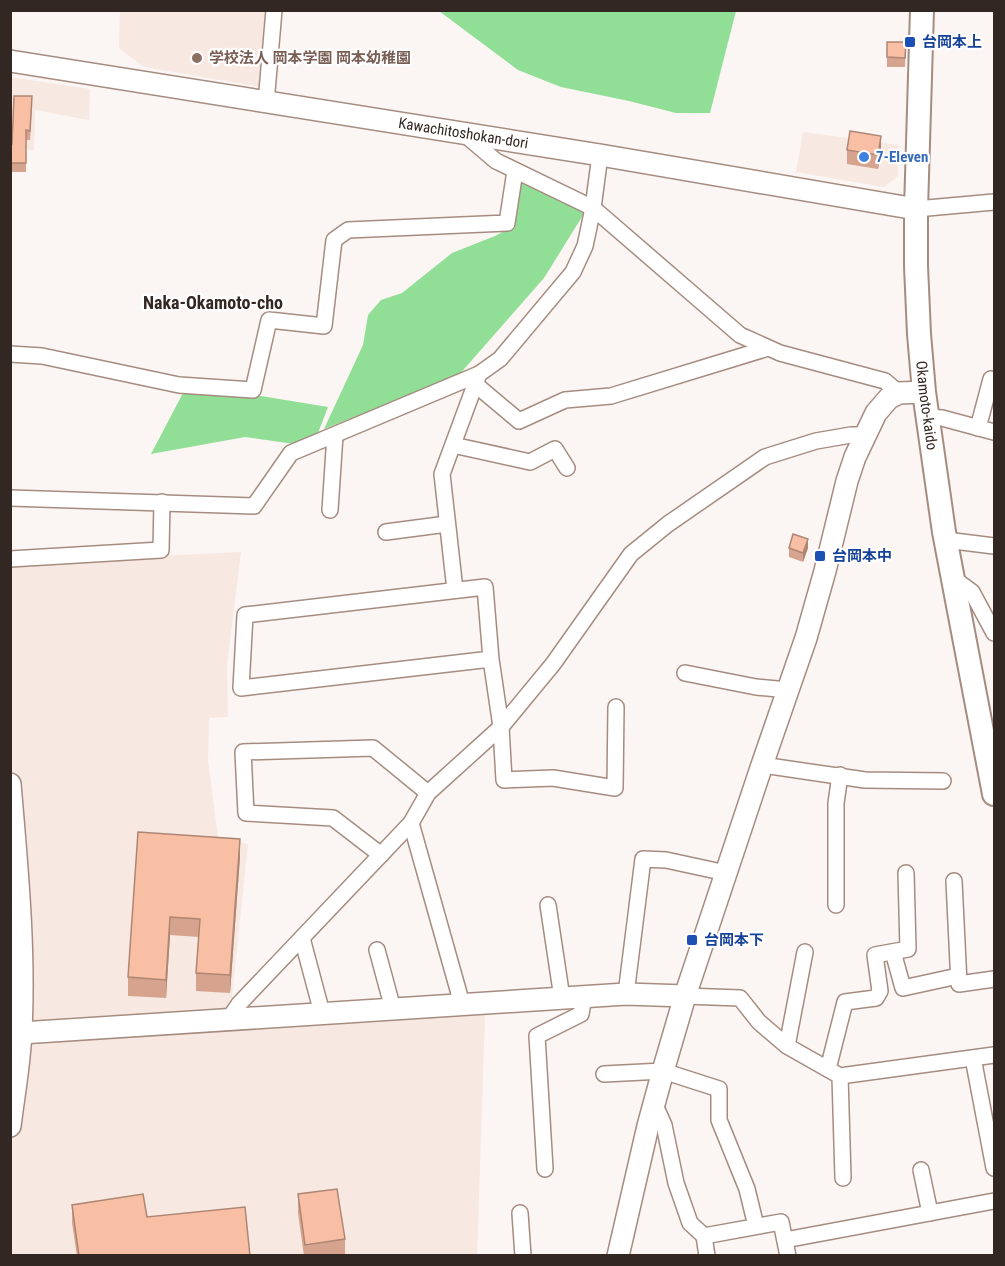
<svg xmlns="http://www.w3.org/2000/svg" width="1005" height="1266" viewBox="0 0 1005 1266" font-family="'Roboto Condensed','Noto Sans JP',sans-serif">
	<rect width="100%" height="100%" fill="#fbf5f3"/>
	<g fill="#f7e8e2">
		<polygon points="120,11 267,11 260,87 144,67 119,48"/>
		<polygon points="10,77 90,89 89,120 35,110 34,150 11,150"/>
		<polygon points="803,132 899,145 898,176 884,187 796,172"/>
		<polygon points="241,552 227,665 228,717 209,718 208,760 218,837 248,844 231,1006 232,1030 485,1015 477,1255 11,1255 10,563"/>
	</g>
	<g fill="#91de97">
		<polygon points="439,11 736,11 710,113 676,113 629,101 561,87 518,70"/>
		<polygon points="519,180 585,212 544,278 458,376 324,429 363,345 368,315 381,300 402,293 452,253 495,236 512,227"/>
		<polygon points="183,393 261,396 328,407 318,433 294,444 245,437 151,454"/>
	</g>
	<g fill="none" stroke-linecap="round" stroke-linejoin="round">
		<g stroke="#a68c80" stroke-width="18">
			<g id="street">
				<polyline points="266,103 274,10"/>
				<polyline points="463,133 496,161 593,208 740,335 780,353 885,381 899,393"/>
				<polyline points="916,209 994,202"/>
				<polyline points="10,354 42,356 179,385 253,390 269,320 324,326 334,240 348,230 507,223 515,171"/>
				<polyline points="475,384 519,421 565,400 611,396 768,348"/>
				<polyline points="927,417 942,418 994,432"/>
				<polyline points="978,428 991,379 994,380"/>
				<polyline points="453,445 530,462 555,449 567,468"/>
				<polyline points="10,498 254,506 291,453 479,374"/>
				<polyline points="330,510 335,435"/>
				<polyline points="386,532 447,524"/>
				<polyline points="946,540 994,546"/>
				<polyline points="10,559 161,550 162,502"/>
				<polyline points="953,578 972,592 994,633"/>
				<polyline points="455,590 442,474 479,374 500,359 573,272 585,246 593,208 600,155"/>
				<polyline points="491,659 241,688 245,615 485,587 491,659 501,727 504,780 553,778 615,788 616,707"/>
				<polyline points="685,673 756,687 788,690"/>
				<polyline points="762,765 865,780 943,781"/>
				<polyline points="411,823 462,1004"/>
				<polyline points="381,855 333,818 246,813 243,752 373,748 428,793"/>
				<polyline points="954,881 959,984 994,979"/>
				<polyline points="548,905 562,998"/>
				<polyline points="836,905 836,803 840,775"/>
				<polyline points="302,938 322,1013"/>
				<polyline points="377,950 393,1009"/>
				<polyline points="893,952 903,988 958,976"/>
				<polyline points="626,994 643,859 666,860 726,873"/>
				<polyline points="685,996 740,998 759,1022 787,1046 840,1076 994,1055"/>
				<polyline points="228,1020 239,1004 411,823 428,793 501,727 553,664 631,554 668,524 765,457 816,441 851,435 865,435"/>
				<polyline points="787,1046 805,952"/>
				<polyline points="973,1058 994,1168"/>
				<polyline points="828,1069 845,1002 876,998 880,991 875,955 908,949 906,873"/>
				<polyline points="604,1074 663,1071 719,1089 719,1120 747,1189 756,1226"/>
				<polyline points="840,1076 843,1178"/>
				<polyline points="654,1103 664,1125 676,1183 690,1223 704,1236"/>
				<polyline points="545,1169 537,1036 581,1014 584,997"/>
				<polyline points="921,1170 930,1213"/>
				<polyline points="520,1213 523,1256"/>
				<polyline points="785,1240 994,1201"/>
				<polyline points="707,1256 704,1236 781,1222 788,1256"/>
			</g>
		</g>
		<g stroke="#a68c80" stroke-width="24">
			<g id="secondary">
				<path id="s1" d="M10,61L600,155L916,209"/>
				<path d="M10,784C17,866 25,948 21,1030C20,1062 14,1094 10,1126"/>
				<polyline points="21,1033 626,994 685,996"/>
				<polyline points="618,1256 648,1126 663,1071 685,996 762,765 806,638 825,571 847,481 855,457 876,413 889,398 899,393 924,392"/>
			</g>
		</g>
		<g stroke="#a68c80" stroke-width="26">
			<g id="primary">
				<path id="s2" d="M922,10L916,209V266L919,334L924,392L944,532L994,794"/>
			</g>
		</g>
		<use href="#street" stroke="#fff" stroke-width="15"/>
		<use href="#secondary" stroke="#fff" stroke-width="21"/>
		<use href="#primary" stroke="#fff" stroke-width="22"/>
	</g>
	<g fill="#d6a48e">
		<polygon points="887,42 906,42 905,67 887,67"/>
		<polygon points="32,106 30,140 26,140 26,172 10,172 10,144 12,144"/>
		<polygon points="847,150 881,150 878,169 847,164"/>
		<polygon points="789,548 808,548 803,562 789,557"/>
		<polygon points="138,832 240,857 230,993 196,991 196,973 199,937 170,935 166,998 128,996 128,977"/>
		<polygon points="298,1194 345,1239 345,1256 304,1256 298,1213"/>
		<polygon points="72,1205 147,1217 250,1256 77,1256 72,1223"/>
	</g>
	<g fill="#ae8674">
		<polygon points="881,136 881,150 878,169 878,155"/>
		<polygon points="808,539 808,548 803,562 803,553"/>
		<polygon points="240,839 240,857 230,993 230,975"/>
		<polygon points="170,917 170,935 166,998 166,980"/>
	</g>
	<g fill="#f9bfa5" stroke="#ae8674" stroke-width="1.5">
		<polygon points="887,42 906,42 905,58 887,57"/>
		<polygon points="14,96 32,96 30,131 26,130 26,163 10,163 10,144 12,144"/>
		<polygon points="850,131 881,136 878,155 847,150"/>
		<polygon points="793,534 808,539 803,553 789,548"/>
		<polygon points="138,832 240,839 230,975 196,973 200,919 170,917 166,980 128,977"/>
		<polygon points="337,1189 345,1239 305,1245 298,1194"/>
		<polygon points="143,1194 147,1217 245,1207 250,1256 79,1256 72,1205"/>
	</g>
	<g fill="#1a4fb4" stroke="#fff" stroke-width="2">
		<rect x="904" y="36" width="12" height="12" rx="3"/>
		<rect x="814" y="550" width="12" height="12" rx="3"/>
		<rect x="686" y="934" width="12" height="12" rx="3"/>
	</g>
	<circle fill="#8d6e63" stroke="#fff" stroke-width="2" cx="197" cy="58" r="6"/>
	<circle fill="#3f7fe0" stroke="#fff" stroke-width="2" cx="864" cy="157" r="6"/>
	<g text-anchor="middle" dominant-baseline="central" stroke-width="4.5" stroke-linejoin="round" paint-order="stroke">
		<g font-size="15" font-weight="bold" fill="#164399" stroke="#fff" text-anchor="start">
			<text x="922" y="42">台岡本上</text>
			<text x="832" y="556">台岡本中</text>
			<text x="704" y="940">台岡本下</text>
		</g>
		<g font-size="15" font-weight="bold" fill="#785e54" stroke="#fff" text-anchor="start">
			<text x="209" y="58">学校法人 岡本学園 岡本幼稚園</text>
		</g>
		<g font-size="15" fill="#322722" stroke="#fff">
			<text stroke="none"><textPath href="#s1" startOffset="459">Kawachitoshokan-dori</textPath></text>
			<text stroke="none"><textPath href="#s2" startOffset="396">Okamoto-kaido</textPath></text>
		</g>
		<g font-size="15" font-weight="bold" fill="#366cbe" stroke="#fff" text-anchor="start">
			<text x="876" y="157">7-Eleven</text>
		</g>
		<g font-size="18" font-weight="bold" fill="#322722" stroke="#fff">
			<text x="213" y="302">Naka-Okamoto-cho</text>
		</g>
	</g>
	<rect width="1005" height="1266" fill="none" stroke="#322722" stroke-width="24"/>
</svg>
